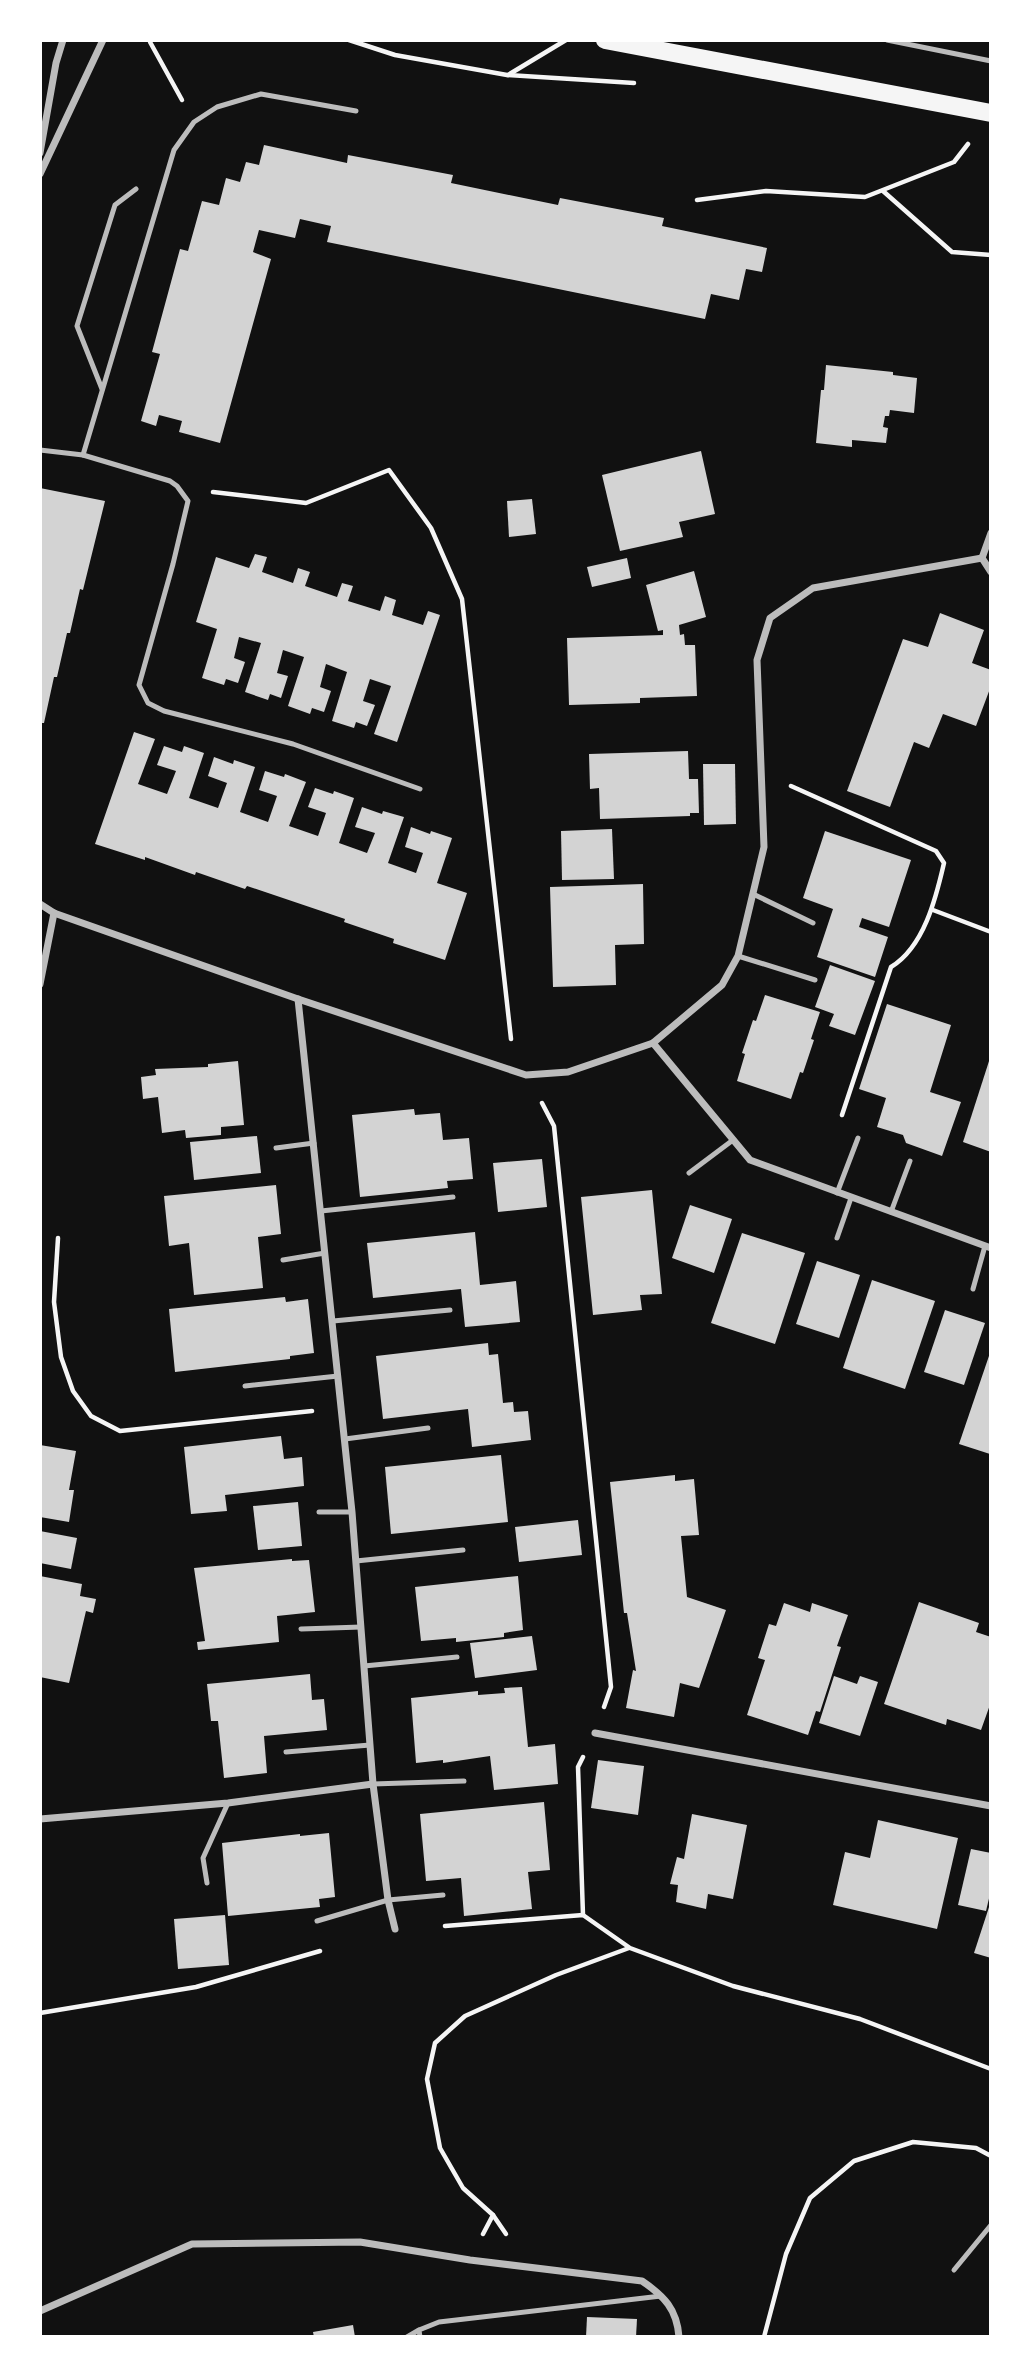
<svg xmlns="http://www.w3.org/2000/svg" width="1031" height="2377" viewBox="0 0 1031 2377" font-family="'Work Sans',sans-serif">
	<rect width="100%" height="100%" fill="#111"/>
	<g fill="#d3d3d3">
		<polygon points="264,145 347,163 348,155 453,175 451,183 558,205 560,198 664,218 662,226 767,248 762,272 746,269 739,300 711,294 705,319 327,242 331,226 300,219 295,238 259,230 253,252 271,259 220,443 179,432 182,421 159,415 156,426 141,421 160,354 152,352 180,249 188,251 202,201 219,205 226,178 240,182 246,162 259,165"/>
		<polygon points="826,365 893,372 893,375 917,378 914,413 890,410 889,416 885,416 883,427 888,428 886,443 852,440 852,447 816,443 821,390 824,390"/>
		<polygon points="701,451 715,514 679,522 683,537 620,551 602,475"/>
		<polygon points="40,488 105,501 83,590 80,589 70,633 67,633 57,677 54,677 44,723 40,723"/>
		<polygon points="532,499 536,534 509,537 507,501"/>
		<polygon points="255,554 267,557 262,572 293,583 298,568 310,572 305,586 337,597 342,583 353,586 348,601 380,611 385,596 396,600 392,615 423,625 428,611 440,615 397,742 374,734 391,686 370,679 363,701 375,705 367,726 356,722 354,728 332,721 347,672 326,664 320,687 331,691 324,712 312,708 310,714 288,706 304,657 283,650 277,673 288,676 281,698 270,694 268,700 245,692 261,643 239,637 234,658 245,662 238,683 226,679 224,685 202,678 217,629 196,622 216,557 249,568"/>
		<polygon points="627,558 631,578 592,587 587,567"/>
		<polygon points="694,571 706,617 679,625 680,635 684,634 685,645 695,645 697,696 640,698 640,703 569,705 567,638 663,635 663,630 658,631 646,585"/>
		<polygon points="940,613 984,630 972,663 991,670 991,686 976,726 943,714 929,748 914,742 890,807 847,791 903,639 928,647"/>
		<polygon points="134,732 155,739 138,784 167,794 176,771 157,765 164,746 182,752 184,746 204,753 189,798 218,808 227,783 208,776 214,757 233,764 234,760 255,767 240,812 268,822 277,796 259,790 265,771 284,777 285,774 306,782 289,826 318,836 326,813 308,807 315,788 333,794 334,791 354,798 339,843 367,853 375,833 355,827 362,807 382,814 383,811 404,817 388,863 416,873 423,853 405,847 411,827 430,834 431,831 452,838 437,883 467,893 445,960 393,943 394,939 344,922 345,919 247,886 245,889 196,872 195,875 145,857 145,860 95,844"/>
		<polygon points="688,751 689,779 698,779 699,813 690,813 690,816 600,819 599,788 590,789 589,754"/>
		<polygon points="703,764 735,764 736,824 704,825"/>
		<polygon points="612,829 614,879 562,880 561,831"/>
		<polygon points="825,831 911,860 889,927 862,918 859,927 888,937 875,977 817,957 833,909 803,898"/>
		<polygon points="643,884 644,944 615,945 616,985 553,987 550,887"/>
		<polygon points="830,965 875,981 855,1035 829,1026 834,1014 815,1007"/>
		<polygon points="765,995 820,1012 811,1039 814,1040 803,1073 800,1072 791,1099 737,1081 745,1054 742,1053 753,1020 756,1021"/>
		<polygon points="887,1004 951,1025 930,1092 961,1102 942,1156 906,1143 903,1135 877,1127 886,1098 859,1089"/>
		<polygon points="990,1058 991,1058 991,1152 963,1142"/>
		<polygon points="238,1061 244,1125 221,1127 221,1135 186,1138 185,1130 162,1133 158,1097 143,1099 141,1077 156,1075 155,1069 208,1067 208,1064"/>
		<polygon points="414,1109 415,1115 440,1113 443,1140 469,1138 473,1179 447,1181 448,1188 360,1197 352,1115"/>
		<polygon points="257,1136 261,1173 194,1180 190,1142"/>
		<polygon points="542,1159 547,1207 498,1212 493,1163"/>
		<polygon points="276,1185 281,1234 258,1237 263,1288 194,1295 189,1243 169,1246 164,1196"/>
		<polygon points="652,1190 662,1294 640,1295 642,1310 593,1315 581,1197"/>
		<polygon points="690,1205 732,1219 714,1273 672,1258"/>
		<polygon points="475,1232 480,1285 516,1281 520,1322 465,1327 461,1289 373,1298 367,1243"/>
		<polygon points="742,1233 805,1253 775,1344 711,1323"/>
		<polygon points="817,1261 860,1275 839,1338 796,1324"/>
		<polygon points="872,1280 935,1301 905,1389 843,1368"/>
		<polygon points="285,1297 286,1302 308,1299 314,1353 290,1356 290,1359 175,1372 169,1309"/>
		<polygon points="945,1310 985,1323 964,1385 924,1372"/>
		<polygon points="488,1343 489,1355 498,1354 503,1403 513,1402 514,1412 528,1411 531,1440 472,1447 468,1409 383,1419 376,1356"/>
		<polygon points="991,1350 991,1450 990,1454 959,1444"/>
		<polygon points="281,1436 284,1459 302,1457 304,1486 225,1495 227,1511 191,1514 184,1447"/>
		<polygon points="40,1445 76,1451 69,1490 74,1490 69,1522 40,1517"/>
		<polygon points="501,1455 508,1522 391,1534 385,1467"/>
		<polygon points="675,1475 675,1481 694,1479 699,1535 681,1536 687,1597 726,1610 699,1688 680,1683 674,1717 626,1708 633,1670 636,1671 627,1613 624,1613 610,1482"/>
		<polygon points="298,1502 302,1546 258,1550 253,1506"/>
		<polygon points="578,1520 582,1555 519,1562 515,1527"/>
		<polygon points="40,1531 77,1538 71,1569 40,1563"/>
		<polygon points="292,1559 292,1561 309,1560 315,1612 277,1616 279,1642 198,1650 197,1642 205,1641 194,1568"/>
		<polygon points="40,1576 82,1584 80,1596 96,1599 93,1613 86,1611 69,1683 40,1677"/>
		<polygon points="518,1576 523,1630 504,1633 504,1637 456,1642 456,1638 421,1641 415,1587"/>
		<polygon points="919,1602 979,1623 976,1632 991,1637 991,1702 981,1730 947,1719 946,1725 884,1704"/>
		<polygon points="784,1603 810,1612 812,1603 848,1615 837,1646 841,1647 820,1712 816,1711 808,1735 747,1715 765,1660 758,1658 769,1624 776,1626"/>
		<polygon points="532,1636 537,1670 475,1678 470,1643"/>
		<polygon points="310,1674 312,1700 324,1699 327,1730 264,1736 267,1773 224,1778 218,1721 211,1721 207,1684"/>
		<polygon points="834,1676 857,1684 860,1676 878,1682 860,1736 819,1723"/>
		<polygon points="522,1687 528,1747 555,1744 558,1784 494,1790 490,1756 443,1763 443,1760 416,1763 411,1698 478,1691 478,1695 505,1693 504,1688"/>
		<polygon points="598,1760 644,1766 638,1815 591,1808"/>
		<polygon points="544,1802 550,1870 528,1872 532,1909 464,1916 461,1878 426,1881 420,1814"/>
		<polygon points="692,1814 747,1825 733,1899 708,1894 706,1909 676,1902 678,1885 670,1884 677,1857 684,1859"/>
		<polygon points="878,1820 958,1838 937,1929 833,1905 845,1852 870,1858"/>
		<polygon points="329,1833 335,1897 319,1899 320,1907 228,1916 222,1843 300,1834 300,1836"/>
		<polygon points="971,1849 991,1853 991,1890 986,1911 958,1905"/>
		<polygon points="991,1901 991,1958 974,1953"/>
		<polygon points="225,1915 229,1965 178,1969 174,1919"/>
		<polygon points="587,2317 637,2319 636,2337 586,2337"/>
		<polygon points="353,2325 355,2337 314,2337 313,2332"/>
	</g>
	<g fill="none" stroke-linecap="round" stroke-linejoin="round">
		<g stroke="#f5f5f5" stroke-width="4.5">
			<polyline points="349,40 395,55 507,75 634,83"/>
			<polyline points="150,42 182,100"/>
			<polyline points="508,75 566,40"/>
			<polyline points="883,191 952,252 991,255"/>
			<polyline points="697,200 766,191 865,197 954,162 968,144"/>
			<polyline points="213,492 306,503 389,470 431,528 462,599 511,1039"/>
			<path d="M791,786L936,851L944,863C936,898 924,947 891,967L842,1115"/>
			<polyline points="933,910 991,932"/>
			<polyline points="542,1103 554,1126 611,1687 604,1707"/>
			<polyline points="58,1238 54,1302 61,1357 73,1391 91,1416 120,1431 312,1411"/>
			<polyline points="583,1915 578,1767 583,1757"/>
			<polyline points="445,1926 583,1915 630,1948 733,1986 860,2019 991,2069"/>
			<polyline points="40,2013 196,1987 320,1951"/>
			<polyline points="493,2215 506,2234"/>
			<polyline points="483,2234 493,2215 463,2188 440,2148 427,2079 435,2043 465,2016 556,1975 629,1948"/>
			<polyline points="764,2337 786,2254 810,2198 854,2161 913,2142 976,2148 991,2156"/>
		</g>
		<g stroke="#bcbcbc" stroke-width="5">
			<polyline points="887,40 991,61"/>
			<polyline points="102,389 77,326 115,205 136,189"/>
			<polyline points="40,450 83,455 170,481 177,486 188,501 173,564 139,685 148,703 164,711 293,744 420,789"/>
			<polyline points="83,455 174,150 194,122 217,107 261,94 356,111"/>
			<polyline points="753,894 813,923"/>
			<polyline points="738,956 815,980"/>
			<polyline points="276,1148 314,1143"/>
			<polyline points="689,1173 733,1140"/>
			<polyline points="837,1193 858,1138"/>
			<polyline points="321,1211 453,1197"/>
			<polyline points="891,1212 910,1161"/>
			<polyline points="837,1238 851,1198"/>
			<polyline points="283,1260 325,1253"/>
			<polyline points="973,1289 985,1246"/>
			<polyline points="333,1321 450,1310"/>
			<polyline points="245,1386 338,1376"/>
			<polyline points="345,1439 428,1428"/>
			<polyline points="319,1512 352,1512"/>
			<polyline points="356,1561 463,1550"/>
			<polyline points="301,1629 361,1627"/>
			<polyline points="364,1666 457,1657"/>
			<polyline points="286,1752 370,1745"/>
			<polyline points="373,1784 464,1781"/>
			<polyline points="207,1883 203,1858 228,1803"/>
			<polyline points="317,1921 388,1900 443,1895"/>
			<polyline points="954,2270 991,2225"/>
			<polyline points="407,2337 419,2330"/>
			<polyline points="420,2337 419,2330 439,2322 661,2296"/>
		</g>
		<g stroke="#bcbcbc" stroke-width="7">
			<polyline points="40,153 56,63 63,40"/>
			<polyline points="40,174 103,40"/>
			<polyline points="982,558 991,533"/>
			<polyline points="40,904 54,913 298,999 526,1075 568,1072 653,1043 722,985 738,956 764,847 757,660 770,618 813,588 982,558 991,572"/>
			<polyline points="40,984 54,913"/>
			<polyline points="653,1043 750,1160 991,1248"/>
			<polyline points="595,1733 991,1806"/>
			<polyline points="373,1784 388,1900 395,1929"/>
			<polyline points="40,1819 228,1803 373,1784 352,1512 298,999"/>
			<path d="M40,2311L192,2244L360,2242L470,2260L642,2281C664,2296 677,2309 679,2337"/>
		</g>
		<polyline stroke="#f5f5f5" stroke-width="18" points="605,40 991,113"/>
	</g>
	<rect width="1031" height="2377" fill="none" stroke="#ffffff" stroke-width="84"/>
</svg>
